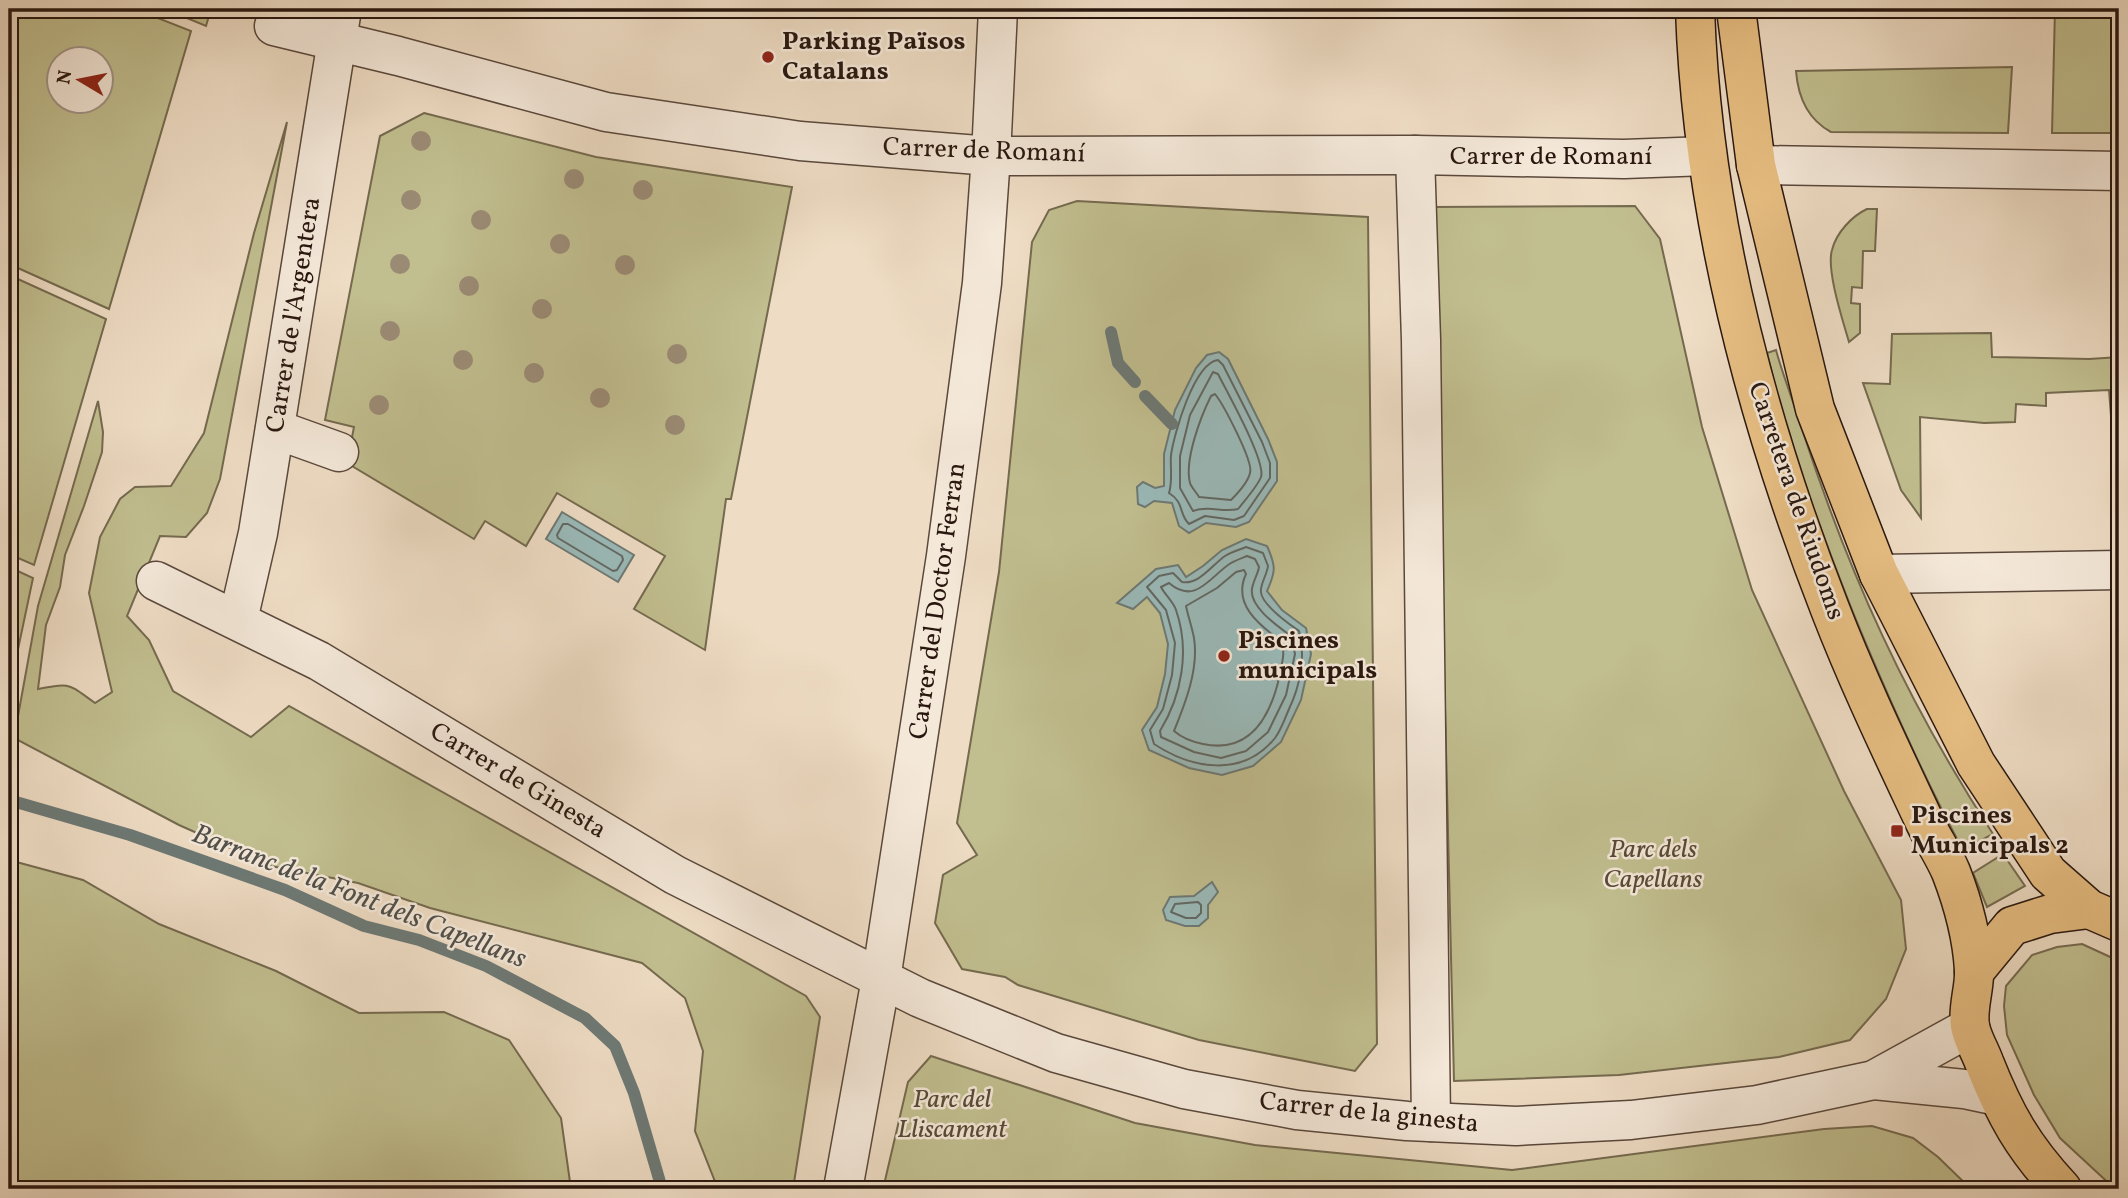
<svg xmlns="http://www.w3.org/2000/svg" width="2128" height="1198" viewBox="0 0 2128 1198" font-family="Vollkorn,serif">
	<rect width="100%" height="100%" fill="#eedcc4"/>
	<filter id="stains"><feTurbulence type="fractalNoise" baseFrequency=".00286" numOctaves="4"/><feColorMatrix values="0 0 0 0 .2 0 0 0 0 .09 0 0 0 0 .02 0 0 0 .5 -.17"/></filter>
	<radialGradient id="worn" r=".72"><stop offset=".6" stop-color="#630" stop-opacity="0"/><stop offset="1" stop-color="#630" stop-opacity=".3"/></radialGradient>
	<g fill="#c1be8f" stroke="#756a4f" stroke-width="2" fill-rule="evenodd">
		<path d="M9,9H135L191,31L109,309L9,264ZM60,60H102V102H60Z"/>
		<polygon points="165,9 211,9 206,26"/>
		<polygon points="2055,9 2119,9 2119,133 2052,133"/>
		<path d="M2012,67L2008,133L1831,132C1807,119 1798,97 1796,71Z"/>
		<polygon points="424,113 596,157 792,187 731,499 726,499 705,650 634,609 665,556 557,493 526,546 485,521 474,539 347,463 354,427 325,420 380,136"/>
		<path d="M287,122L220,479L207,513L186,537L160,536L127,616L149,640L173,691L251,737L289,706L806,996L820,1017L793,1189H718L695,1131L703,1051L685,998L642,963L430,908L358,883L271,866L179,825L14,738L38,606L98,401L103,432L102,452L84,506L65,555L60,587L46,625L38,689C71,682 68,684 95,703L112,692L89,593L100,537L120,499L135,487L171,486L204,433L254,233Z"/>
		<polygon points="1077,201 1368,217 1377,1044 1355,1071 1199,1040 1018,985 1005,977 962,969 935,923 943,875 977,855 957,823 999,572 1032,242 1049,210"/>
		<polygon points="1635,206 1660,239 1702,427 1752,590 1844,791 1901,900 1906,949 1886,999 1850,1040 1779,1057 1619,1075 1454,1081 1433,207"/>
		<path d="M1867,209H1877L1875,251H1863L1862,288L1852,287L1851,303L1860,304V333L1849,342C1843,321 1826,270 1832,250C1836,233 1852,216 1867,209Z"/>
		<polygon points="2112,215 2119,215 2119,334"/>
		<polygon points="9,275 106,319 34,565 9,554"/>
		<polygon points="1991,333 1992,357 2089,359 2119,357 2119,442 2113,442 2109,390 2046,393 2046,406 2016,404 2015,422 1984,423 1920,417 1921,518 1901,490 1863,383 1890,384 1892,334"/>
		<path d="M1776,350C1783,376 1793,400 1801,426C1849,575 1907,702 1993,834L1963,850C1922,774 1887,695 1854,615C1820,529 1788,443 1767,353Z"/>
		<polygon points="9,567 33,578 9,692"/>
		<polygon points="2003,854 2025,886 1987,907 1973,873"/>
		<polygon points="9,860 83,880 159,924 276,971 359,1013 444,1012 509,1040 561,1118 571,1189 9,1189"/>
		<polygon points="2082,944 2119,961 2119,1189 2115,1189 2060,1138 2034,1095 2007,1035 2004,1006 2006,986 2032,955 2057,947"/>
		<polygon points="931,1056 1135,1123 1255,1145 1512,1170 1824,1129 1872,1126 1913,1138 1938,1157 1971,1189 883,1189 908,1082"/>
	</g>
	<g fill="#9abab9" stroke="#6d7975" stroke-width="2">
		<polygon points="1219,352 1228,359 1268,439 1277,462 1277,481 1249,522 1236,527 1206,523 1189,533 1179,526 1172,503 1154,501 1145,507 1138,504 1137,487 1143,482 1155,488 1164,486 1164,454 1175,410 1196,368 1207,355"/>
		<polygon points="562,512 634,555 618,582 546,539"/>
		<path d="M1246,539L1267,546C1276,566 1276,571 1267,591L1282,610L1306,628L1311,654L1301,700L1281,742L1253,766L1222,775L1189,768L1149,750L1142,730L1157,707L1165,674L1168,644L1160,613L1147,597L1133,609L1117,603L1156,569L1178,565L1186,577L1203,566L1222,550Z"/>
		<polygon points="1212,882 1218,892 1208,905 1208,918 1199,926 1185,926 1166,920 1163,910 1170,897 1194,896"/>
	</g>
	<g fill="none" stroke-linecap="round" stroke-linejoin="round">
		<g stroke="#626864" stroke-width="2">
			<path d="M1218,360L1223,365L1262,442L1270,463V478L1244,516L1234,520L1205,516L1189,524C1178,513 1185,503 1169,493C1173,481 1170,468 1171,455C1174,434 1194,363 1218,360Z"/>
			<path d="M1213,372L1218,374C1227,392 1266,461 1261,477C1257,487 1245,500 1238,509C1223,513 1209,505 1193,511L1180,488V456L1190,415Z"/>
			<path d="M1215,394C1223,404 1254,462 1250,473C1248,482 1237,494 1231,500L1199,497C1197,493 1191,487 1190,483C1184,460 1201,416 1211,396Z"/>
			<polygon points="563,524 568,524 622,556 623,560 617,570 613,571 558,538 557,535"/>
			<path d="M1246,547L1263,553L1268,566C1267,574 1262,581 1261,589C1258,603 1289,624 1299,631C1306,657 1300,686 1289,709C1285,718 1281,730 1275,738C1243,778 1192,769 1154,744L1150,730L1163,709L1172,675L1175,643L1166,610L1147,587L1159,576L1173,573L1182,582C1199,585 1212,565 1225,556C1231,552 1239,550 1246,547Z"/>
			<path d="M1247,556L1255,559L1259,567C1258,574 1253,581 1252,589C1249,607 1279,627 1291,636L1295,654L1286,695L1268,732L1246,751L1221,758L1194,752L1161,737L1160,731C1182,695 1190,650 1176,610C1173,601 1165,595 1161,587L1169,583C1196,606 1210,576 1231,563C1236,560 1242,558 1247,556Z"/>
			<path d="M1244,570L1246,574C1232,604 1259,625 1282,642C1285,654 1282,663 1280,674C1271,716 1251,754 1203,744C1193,742 1181,737 1174,731C1185,704 1199,669 1194,638C1192,627 1188,616 1186,606L1217,588L1236,572Z"/>
			<polygon points="1198,902 1201,905 1201,913 1196,918 1186,918 1171,912 1175,904"/>
		</g>
		<g stroke="#6d7975" stroke-width="12">
			<polyline points="1111,332 1118,363 1135,382"/>
			<polyline points="1145,396 1172,424"/>
			<polyline points="9,800 130,835 285,890 364,926 419,940 486,966 585,1018 615,1046 634,1093 662,1189"/>
		</g>
		<g stroke="#5a483c" stroke-width="41">
			<g id="minor">
				<polyline points="274,26 398,56 606,112 800,141 991,156 1415,155 1624,159 1707,156"/>
				<polyline points="1415,155 1421,340 1431,1122"/>
				<polyline points="1756,165 2119,171"/>
				<polyline points="275,429 339,452"/>
				<polyline points="1879,574 2119,570"/>
				<polyline points="156,581 319,661 675,875 920,998 1056,1053 1184,1089 1297,1110 1407,1121 1516,1126 1631,1120 1757,1105 1874,1080 1970,1027"/>
				<polyline points="238,620 258,533 342,9"/>
				<polyline points="1874,1080 1964,1089 1997,1096"/>
				<polyline points="843,1189 881,979 946,556 982,283 991,156 998,9"/>
			</g>
		</g>
		<g stroke="#29170f" stroke-width="41">
			<g id="major">
				<path d="M1695,9C1702,215 1755,417 1830,609C1857,679 1890,748 1922,816C1930,835 1943,853 1951,872C1963,903 1972,936 1974,970C1975,988 1967,1008 1970,1026C1972,1038 1980,1051 1984,1062C2005,1115 2023,1147 2062,1189"/>
				<polyline points="1736,9 1756,165 1815,409 1879,574 1976,764 2048,873 2089,909 2119,922"/>
				<polyline points="1974,972 2012,926 2050,914 2089,909"/>
			</g>
		</g>
		<use href="#minor" stroke="#f4e8d9" stroke-width="38"/>
		<use href="#major" stroke="#e7be82" stroke-width="38"/>
	</g>
	<g fill="#9b8b75">
		<circle cx="421" cy="141" r="10"/>
		<circle cx="574" cy="179" r="10"/>
		<circle cx="643" cy="190" r="10"/>
		<circle cx="411" cy="200" r="10"/>
		<circle cx="481" cy="220" r="10"/>
		<circle cx="560" cy="244" r="10"/>
		<circle cx="400" cy="264" r="10"/>
		<circle cx="625" cy="265" r="10"/>
		<circle cx="469" cy="286" r="10"/>
		<circle cx="542" cy="309" r="10"/>
		<circle cx="390" cy="331" r="10"/>
		<circle cx="677" cy="354" r="10"/>
		<circle cx="463" cy="360" r="10"/>
		<circle cx="534" cy="373" r="10"/>
		<circle cx="600" cy="398" r="10"/>
		<circle cx="379" cy="405" r="10"/>
		<circle cx="675" cy="425" r="10"/>
	</g>
	<g fill="#8f2418" stroke="#f4e8d9" stroke-width="2.5">
		<circle cx="768" cy="57" r="7"/>
		<circle cx="1224" cy="656" r="7"/>
		<rect x="1890" y="824" width="14" height="14" rx="3.5"/>
	</g>
	<g text-anchor="middle" dominant-baseline="central" stroke-width="5" stroke-linejoin="round" paint-order="stroke">
		<g font-size="26" font-weight="bold" fill="#29170f" stroke="#f4e8d9" text-anchor="start">
			<text x="782" y="42">Parking Països<tspan x="782" dy="30">Catalans</tspan></text>
			<text x="1238" y="641">Piscines<tspan x="1238" dy="30">municipals</tspan></text>
			<text x="1911" y="816">Piscines<tspan x="1911" dy="30">Municipals 2</tspan></text>
		</g>
		<g font-size="26" fill="#29170f" stroke="#f4e8d9">
			<text transform="translate(984 151) rotate(2)">Carrer de Romaní</text>
			<text x="1551" y="157">Carrer de Romaní</text>
			<text transform="translate(294 315) rotate(-81)">Carrer de l'Argentera</text>
			<text transform="translate(1796 501) rotate(71)">Carretera de Riudoms</text>
			<text transform="translate(938 601) rotate(-82)">Carrer del Doctor Ferran</text>
			<text transform="translate(518 781) rotate(31)">Carrer de Ginesta</text>
			<text transform="translate(1369 1113) rotate(6)">Carrer de la ginesta</text>
		</g>
		<g font-size="26" font-style="italic" fill="#574935" stroke="#f4e8d9">
			<text x="1653" y="850">Parc dels<tspan x="1653" dy="30">Capellans</tspan></text>
			<text x="952" y="1100">Parc del<tspan x="952" dy="30">Lliscament</tspan></text>
		</g>
		<g font-size="28" font-style="italic" fill="#51504a" stroke="#f4e8d9">
			<text transform="translate(359 897) rotate(21)">Barranc de la Font dels Capellans</text>
		</g>
	</g>
	<rect width="2128" height="1198" fill="none" stroke="#eedcc4" stroke-width="35"/>
	<rect x="10" y="10" width="2107" height="1177" fill="none" stroke="#29170f" stroke-width="3.5"/>
	<rect x="18" y="18" width="2093" height="1163" fill="none" stroke="#29170f" stroke-width="2"/>
	<g transform="translate(80 80) rotate(280)"><circle r="33" fill="#f4e8d9" stroke="#a39488" stroke-width="2"/>
	<path d="M0-5L12 26L0 18L-12 26Z" fill="#8f2418"/>
	<text y="-10" font-size="19" font-weight="bold" text-anchor="middle" fill="#29170f">N</text>
	</g>
	<rect width="100%" height="100%" filter="url(#stains)"/>
	<rect width="100%" height="100%" fill="url(#worn)"/>
</svg>
